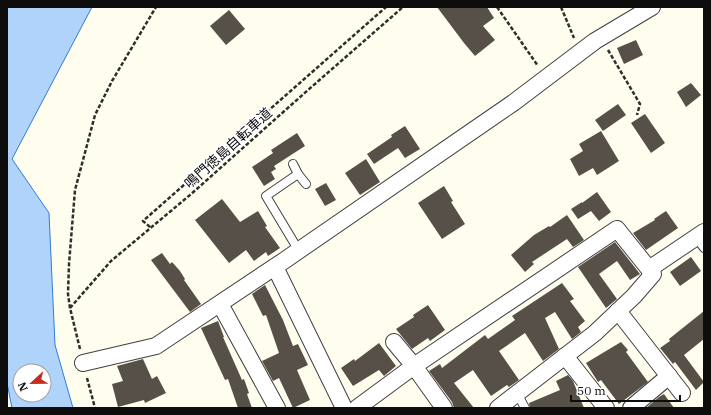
<svg xmlns="http://www.w3.org/2000/svg" width="711" height="415" viewBox="0 0 711 415" font-family="'IBM Plex Serif','Noto Sans JP',serif">
	<rect width="100%" height="100%" fill="#fffeee"/>
	<path fill="#afd3fa" stroke="#317cd5" fill-rule="evenodd" d="M7,7H92L12,159L49,213L55,345L73,408H12L7,383ZM20,371H44V395H20Z"/>
	<g fill="#575049">
		<polygon points="437,7 487,7 494,18 483,26 495,40 475,56 464,43"/>
		<polygon points="229,10 245,29 226,45 210,26"/>
		<polygon points="636,40 643,55 624,64 617,48"/>
		<polygon points="691,83 701,95 686,107 677,92"/>
		<polygon points="618,104 626,115 603,131 595,120"/>
		<polygon points="645,114 665,143 651,153 631,123"/>
		<polygon points="405,126 420,149 405,158 398,148 374,164 367,154 392,137 391,135"/>
		<polygon points="601,131 619,161 597,175 593,168 579,176 570,159 583,151 579,144"/>
		<polygon points="297,133 305,146 274,166 276,169 271,172 275,179 264,186 252,167 273,153 271,150"/>
		<polygon points="366,159 380,182 360,195 345,173"/>
		<polygon points="326,183 336,200 325,206 315,189"/>
		<polygon points="444,186 453,201 451,202 465,224 442,239 418,203"/>
		<polygon points="597,192 611,212 599,221 591,211 578,219 571,209 582,202 582,203"/>
		<polygon points="222,199 240,222 258,211 267,226 265,227 280,248 268,256 266,252 254,261 246,250 229,263 195,220"/>
		<polygon points="666,211 678,228 646,250 633,233 655,220 654,219"/>
		<polygon points="567,215 584,240 573,247 567,239 532,262 534,264 525,272 511,255 534,235 549,226 550,227"/>
		<polygon points="615,242 640,274 630,280 617,261 599,274 617,299 606,308 578,267"/>
		<polygon points="162,253 170,264 172,262 180,271 185,279 184,280 201,304 190,312 151,260"/>
		<polygon points="691,257 701,271 680,286 670,272"/>
		<polygon points="562,283 574,299 570,301 585,321 578,327 581,332 572,339 555,312 545,318 559,349 543,361 525,333 499,351 519,380 509,387 507,385 491,396 473,370 454,383 474,408 454,408 452,402 429,371 440,364 442,368 485,335 488,339 515,320 512,316"/>
		<polygon points="265,285 283,320 293,346 298,344 308,365 297,370 310,400 293,408 279,378 273,381 262,361 279,353 266,315 263,316 252,294"/>
		<polygon points="428,305 445,330 430,341 428,338 412,349 396,329 414,317 413,315"/>
		<polygon points="704,311 704,339 684,355 704,382 696,390 675,362 673,364 660,348 670,341 669,339"/>
		<polygon points="218,321 224,337 223,337 242,380 244,379 249,393 247,394 252,408 238,408 228,379 225,380 201,328"/>
		<polygon points="621,342 628,350 626,352 648,382 619,404 601,380 598,382 586,363"/>
		<polygon points="379,343 396,366 384,376 379,370 353,386 341,368 354,359 355,361"/>
		<polygon points="143,359 152,379 157,376 166,393 145,403 144,400 118,407 112,384 123,381 117,366"/>
		<polygon points="568,375 573,381 584,408 530,408 529,403 560,390 556,381"/>
		<polygon points="664,394 674,408 646,408 659,397"/>
	</g>
	<g fill="none" stroke-linecap="round" stroke-linejoin="round">
		<g stroke="#404040" stroke-width="10">
			<g id="lane">
				<polyline points="293,164 298,174"/>
				<polyline points="696,237 704,248"/>
				<polyline points="299,251 266,196 298,174 306,184"/>
				<polyline points="517,393 525,408"/>
			</g>
		</g>
		<g stroke="#404040" stroke-width="18">
			<g id="street">
				<polyline points="275,267 344,408"/>
				<polyline points="649,269 704,232"/>
				<polyline points="220,304 277,408"/>
				<polyline points="618,311 682,393"/>
				<polyline points="565,356 606,408"/>
				<polyline points="83,363 156,346 285,260 513,103 595,41 652,7"/>
				<polyline points="357,408 414,366 394,342"/>
				<polyline points="444,408 414,366 617,229 653,274 634,296 595,333 498,408"/>
				<polyline points="631,408 669,376"/>
			</g>
		</g>
		<g stroke="#2f2f2f" stroke-width="2.5" stroke-dasharray="4 2" stroke-linecap="butt">
			<polyline points="497,7 538,66"/>
			<polyline points="561,7 574,38"/>
			<polyline points="608,50 640,104 637,115"/>
			<polyline points="150,227 143,221 386,7"/>
			<polyline points="70,308 111,261 190,195 308,90 403,7"/>
			<polyline points="80,349 70,308 68,294 69,264 75,190 95,115 112,81 156,7"/>
			<polyline points="87,378 95,408"/>
		</g>
		<use href="#lane" stroke="#fff" stroke-width="8"/>
		<use href="#street" stroke="#fff" stroke-width="16"/>
	</g>
	<g text-anchor="middle" dominant-baseline="central" stroke-width="4" stroke-linejoin="round" paint-order="stroke">
		<g font-size="14" fill="#0d0d0d" stroke="#fff">
			<text transform="translate(228 148) rotate(-42)">鳴門徳島自転車道</text>
		</g>
	</g>
	<rect width="711" height="415" fill="none" stroke="#0d0d0d" stroke-width="16"/>
	<g transform="translate(32 383) rotate(248)"><circle r="19" fill="#ffffff" stroke="#9e9e9e"/>
	<path d="M0-3L7 15L0 10L-7 15Z" fill="#c62d1d"/>
	<text y="-6" font-size="11" font-weight="bold" text-anchor="middle" fill="#0d0d0d">N</text>
	</g>
	<path d="M571 395v6h109v-6" fill="none" stroke="#0d0d0d" stroke-width="2"/>
	<text x="577" y="395" font-size="12" fill="#0d0d0d" stroke="#ffffff" stroke-width="3" paint-order="stroke">50 m</text>
</svg>
